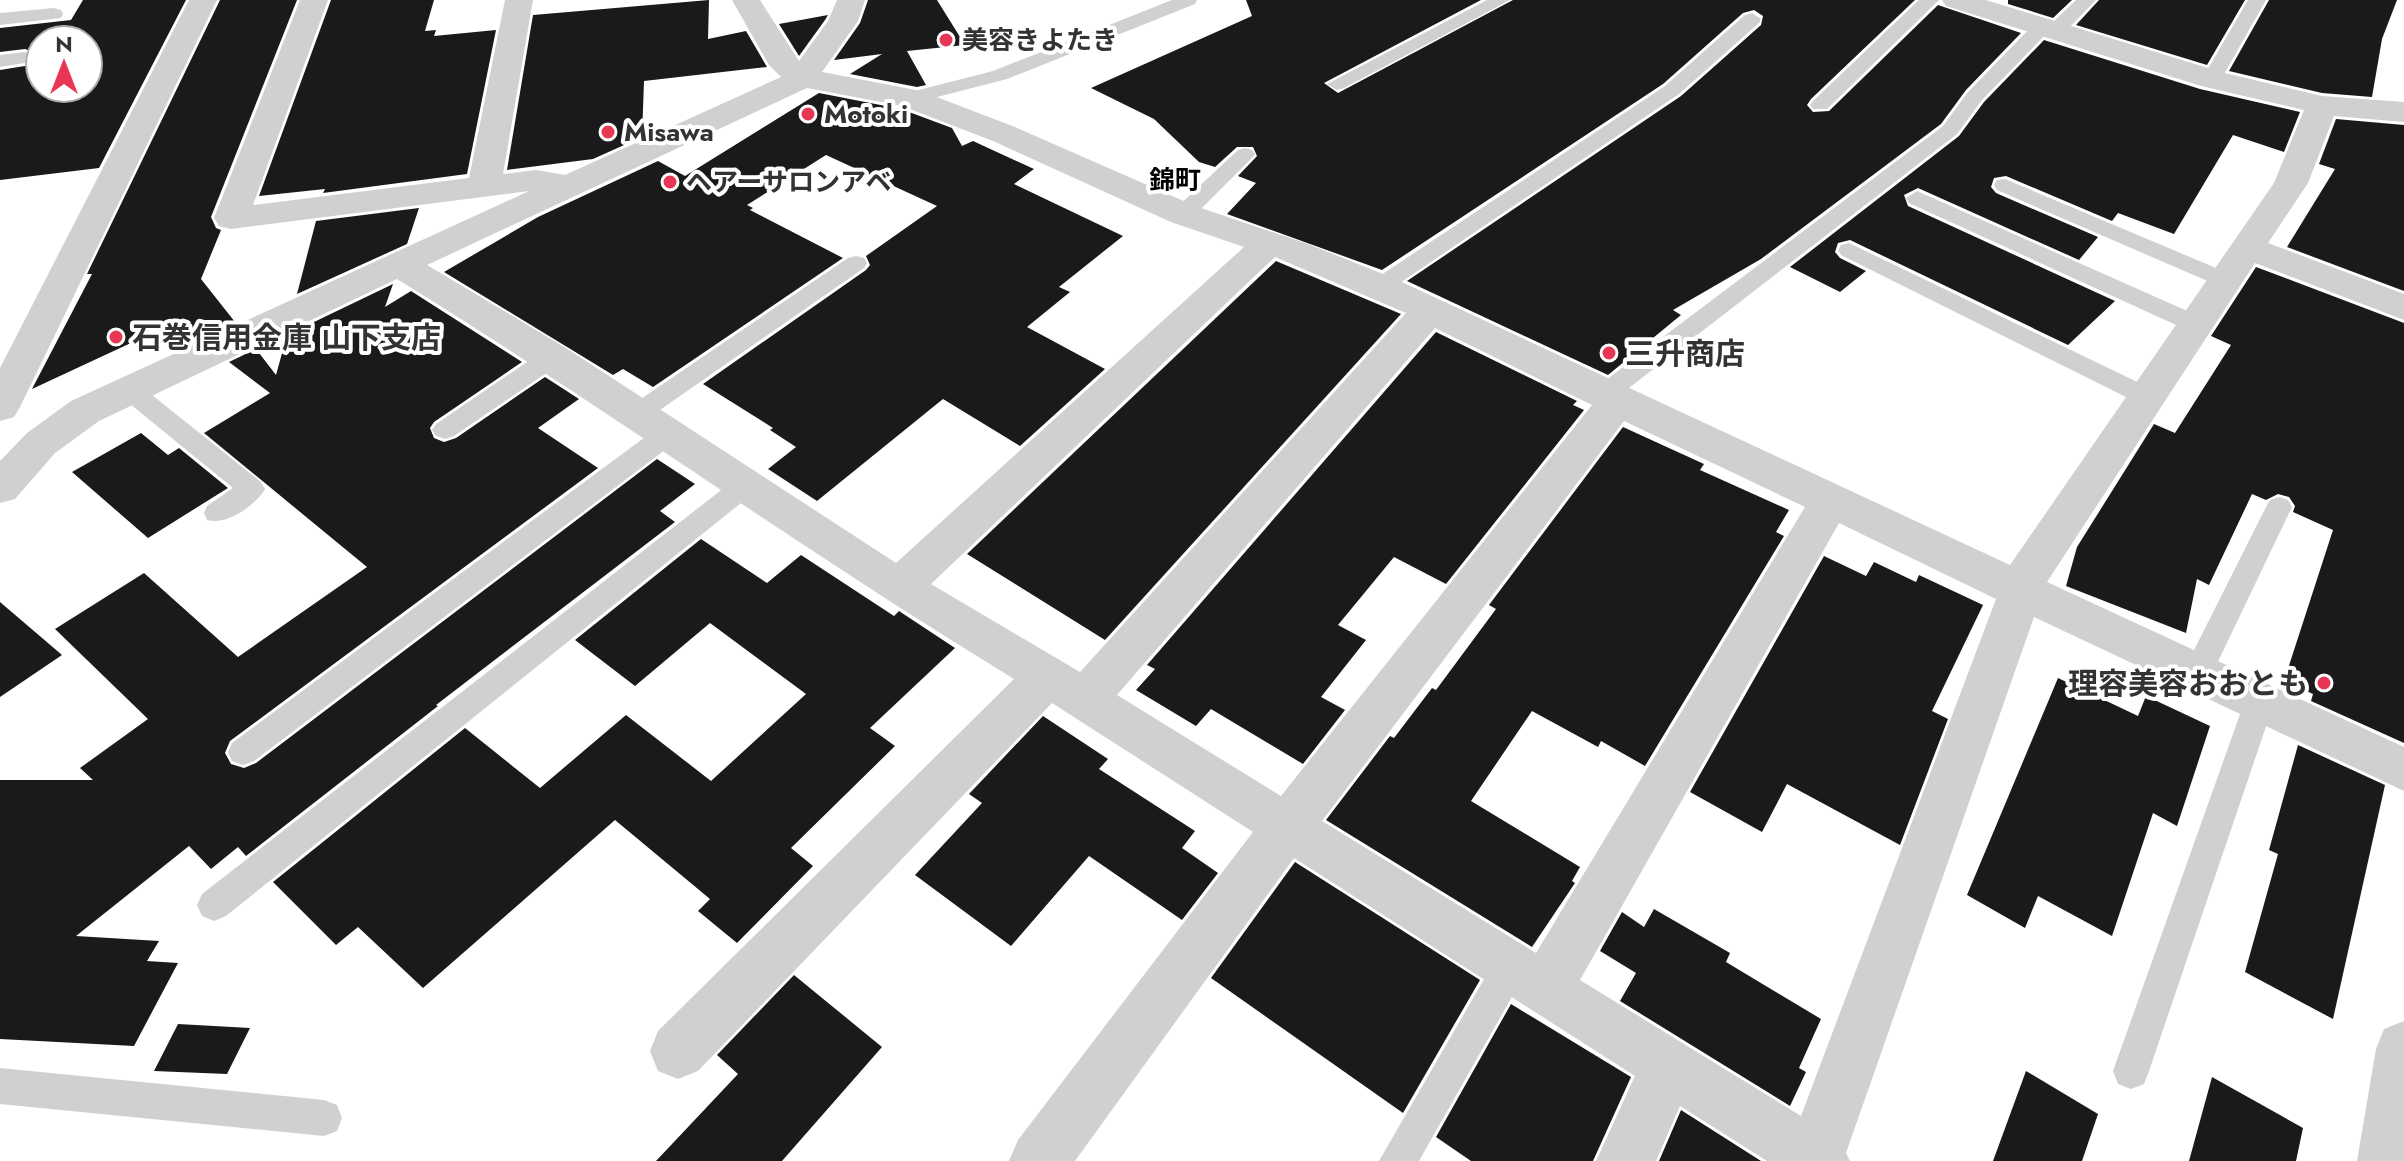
<svg xmlns="http://www.w3.org/2000/svg" width="2404" height="1161" viewBox="0 0 2404 1161" font-family="Jost,'Noto Sans JP',sans-serif">
	<rect width="100%" height="100%" fill="#fff"/>
	<g fill="#1a1a1a" fill-rule="evenodd">
		<path d="M83,0H186L99,168L0,180V70L31,65L37,58L33,52L25,49L0,52V28L71,20ZM40,40H88V88H40Z"/>
		<polygon points="220,0 297,0 211,217 216,228 221,230 201,279 235,322 199,339 176,322 32,389 92,274 87,274"/>
		<polygon points="331,0 434,0 425,31 436,30 434,36 496,30 467,174 323,193 325,189 259,196"/>
		<polygon points="709,0 708,39 746,31 767,67 644,81 642,137 593,159 507,170 533,15"/>
		<polygon points="868,0 937,0 965,45 907,51 926,85 917,87 850,74 882,54 834,60 860,23"/>
		<polygon points="1246,0 1481,0 1324,83 1338,93 1513,0 1915,0 1811,99 1807,105 1813,112 1829,111 1938,5 2021,33 1966,90 1941,124 1761,259 1673,310 1681,315 1608,375 1407,281 1681,96 1761,25 1763,16 1754,10 1743,13 1663,84 1382,270 1227,214 1256,183 1238,176 1257,156 1253,147 1237,147 1215,167 1199,162 1154,119 1091,88 1252,16"/>
		<polygon points="2008,0 2072,0 2053,18 2008,4"/>
		<polygon points="2099,0 2245,0 2207,65 2076,25"/>
		<polygon points="2269,0 2397,0 2382,39 2372,97 2322,93 2229,71"/>
		<polygon points="828,15 825,20 799,56 779,24"/>
		<polygon points="2044,40 2200,89 2300,112 2284,152 2233,135 2174,234 2118,213 2112,221 2006,176 1994,178 1991,187 1996,193 2098,237 2079,260 1918,188 1904,195 1908,206 2115,301 2068,345 1850,240 1838,243 1835,252 1840,258 1866,271 1840,292 1790,267 1959,136 1984,102"/>
		<polygon points="819,93 901,109 952,128 962,146 973,141 1034,169 1014,184 1123,236 1059,287 1070,292 1027,327 1105,369 1020,446 943,399 817,501 768,469 796,447 770,430 773,428 703,384 866,270 870,265 866,256 937,206 826,155 747,205 753,208 750,210 843,258 653,387 623,369 613,375 444,272 538,217 658,161 685,176"/>
		<polygon points="2336,119 2404,125 2404,291 2287,247 2335,169 2319,164"/>
		<polygon points="419,208 407,244 297,294 316,221"/>
		<polygon points="1276,261 1401,314 1105,640 967,554"/>
		<polygon points="2256,267 2404,323 2404,743 2311,701 2313,694 2284,681 2333,530 2293,512 2295,506 2289,497 2278,494 2266,500 2252,494 2209,585 2197,579 2186,633 2066,586 2077,547 2154,424 2175,433 2231,345 2211,336"/>
		<polygon points="393,284 385,307 411,291 522,362 434,422 430,428 434,438 444,442 456,438 545,377 579,399 538,428 598,468 230,741 225,753 231,764 244,768 256,763 657,459 695,484 660,511 675,522 436,705 438,706 246,856 238,847 211,869 189,846 76,936 159,941 147,961 178,963 134,1046 0,1039 0,780 93,780 80,768 148,719 55,629 144,573 238,657 367,567 204,433 270,393 229,362 256,349 276,375 287,335"/>
		<polygon points="1436,332 1577,401 1573,405 1584,410 1446,584 1394,557 1338,625 1366,640 1321,697 1345,710 1303,764 1211,709 1196,726 1136,690 1155,669 1147,665"/>
		<polygon points="1623,427 1704,464 1700,470 1789,510 1776,532 1784,536 1645,766 1601,741 1598,747 1532,711 1471,801 1580,867 1572,881 1575,883 1532,947 1326,820 1390,736 1394,738 1432,688 1436,690 1496,609 1489,605"/>
		<polygon points="141,433 168,455 179,448 228,488 148,538 72,472"/>
		<polygon points="701,539 767,583 801,555 894,616 899,611 955,648 870,728 895,746 791,848 813,866 737,943 698,911 710,899 615,820 423,988 358,927 336,945 273,882 465,728 540,788 626,715 711,781 806,694 710,623 635,686 575,640"/>
		<polygon points="1824,556 1866,576 1874,562 1916,582 1919,575 1983,605 1932,711 1948,719 1900,845 1787,784 1762,832 1690,792"/>
		<polygon points="0,602 62,655 0,697"/>
		<polygon points="2058,678 2138,716 2146,696 2210,726 2177,826 2153,813 2112,936 2038,896 2025,928 1967,895"/>
		<polygon points="1043,716 1108,759 1099,769 1195,831 1182,848 1218,873 1182,920 1089,856 1011,946 915,875 982,803 969,794"/>
		<polygon points="2298,745 2385,785 2333,1019 2245,972 2278,854 2269,850"/>
		<polygon points="1295,862 1480,980 1403,1113 1211,978"/>
		<polygon points="1654,909 1730,953 1726,962 1821,1019 1799,1068 1806,1072 1790,1106 1620,1001 1636,973 1600,951 1622,912 1644,927"/>
		<polygon points="794,975 882,1047 782,1161 656,1161 738,1074 717,1055"/>
		<polygon points="1511,1004 1631,1077 1593,1161 1471,1161 1436,1137"/>
		<polygon points="178,1024 250,1028 227,1074 154,1071"/>
		<polygon points="2026,1071 2098,1114 2082,1161 1993,1161"/>
		<polygon points="2212,1077 2303,1128 2296,1161 2189,1161"/>
		<polygon points="1681,1110 1761,1161 1659,1161"/>
	</g>
	<g fill="none" stroke-linecap="round" stroke-linejoin="round">
		<g fill="#d0d0d0" fill-rule="evenodd">
			<polygon points="1172,0 1197,0 1195,4 1007,79 910,104 900,98 903,94 993,71"/>
			<polygon points="1487,0 1510,0 1344,88 1337,90 1327,84"/>
			<polygon points="1919,0 1939,0 1827,109 1813,109 1810,105 1813,101"/>
			<polygon points="2076,0 2096,0 2062,35 2055,37 2047,33 1982,100 1957,134 1612,401 1603,404 1594,401 1591,395 1594,389 1943,126 1968,92 2035,23 2042,21 2050,25"/>
			<polygon points="2248,0 2266,0 2219,83 2205,83 2202,79"/>
			<polygon points="54,8 61,10 63,14 61,18 0,25 0,13"/>
			<polygon points="1752,13 1761,19 1759,23 1679,94 1388,291 1372,291 1368,286 1372,281 1665,86 1745,15"/>
			<polygon points="24,52 31,54 34,58 31,62 0,67 0,55"/>
			<polygon points="1245,148 1252,150 1255,154 1252,158 1191,219 1175,219 1172,214 1175,209 1238,150"/>
			<polygon points="2005,179 2235,276 2239,281 2235,286 2219,286 1997,190 1994,185 1997,180"/>
			<polygon points="1917,191 2203,318 2207,324 2203,330 2187,330 1909,203 1906,198"/>
			<polygon points="1849,243 2156,391 2159,397 2156,403 2147,406 2138,403 1841,255 1838,250 1841,245"/>
			<polygon points="856,256 864,258 867,263 864,268 647,419 638,422 629,419 625,413 629,407 848,258"/>
			<polygon points="552,349 561,351 564,357 561,363 454,436 445,439 436,436 432,430 436,424 543,351"/>
			<path d="M128,380L137,383L261,482L265,489C256,505 226,526 207,520L204,513L207,506L233,488L119,395L116,389L119,383Z"/>
			<polygon points="669,424 678,426 682,433 678,440 254,761 243,765 232,761 228,752 232,743 660,426"/>
			<polygon points="747,474 756,477 760,484 756,491 226,916 214,921 202,916 197,905 202,894 738,477"/>
			<polygon points="2279,497 2288,500 2292,507 2212,674 2207,683 2197,686 2187,683 2182,674 2266,507 2270,500"/>
			<polygon points="2259,690 2270,694 2274,703 2149,1071 2144,1084 2131,1089 2118,1084 2113,1071 2244,703 2248,694"/>
			<polygon points="1510,950 1522,955 1527,967 1522,979 1419,1161 1379,1161 1498,955"/>
			<polygon points="0,1068 324,1100 337,1105 342,1118 337,1131 324,1136 0,1104"/>
		</g>
		<g fill="#d0d0d0" fill-rule="evenodd">
			<polygon points="189,0 217,0 20,407 14,417 0,421 0,368"/>
			<path d="M300,0H328L253,205L469,178L505,0H533L503,174L536,170L565,175L781,77L769,65L732,0H760L799,61L828,21L837,0H865L858,21L822,72L921,91L1015,127L1195,206L1308,244L1393,278L2010,565L2274,183L2304,110L2201,86L1946,6L1942,0H1986L2221,72L2322,96L2404,102V122L2334,116L2308,183L2268,243L2404,294V320L2255,263L2047,582L2404,747V791L2034,617L1846,1153L1850,1161H1767L1680,1106L1656,1161H1596L1635,1076L1294,858L1075,1161H1009L1018,1140L1253,832L1052,703L698,1071L678,1079L658,1071L650,1051L658,1031L1014,679C805,552 606,408 397,279L99,421L55,453L15,499L0,503V461L27,433L71,401L529,191L231,229L219,226L214,218ZM807,88L902,106L993,141L1171,222L1244,247L896,563L566,348L427,265ZM1275,257L1406,313L1080,672L931,584ZM1435,328L1592,405L1281,796L1117,695ZM1624,421L1805,507L1536,953L1322,821ZM1839,523L1996,599L1801,1116L1580,980Z"/>
			<polygon points="2404,1021 2404,1161 2357,1161 2376,1049 2384,1029"/>
		</g>
	</g>
	<g fill="#e73754" stroke="#fff" stroke-width="3">
		<circle cx="946" cy="40" r="8"/>
		<circle cx="808" cy="114" r="8"/>
		<circle cx="608" cy="132" r="8"/>
		<circle cx="670" cy="182" r="8"/>
		<circle cx="116" cy="337" r="8"/>
		<circle cx="1609" cy="353" r="8"/>
		<circle cx="2324" cy="683" r="8"/>
	</g>
	<g text-anchor="middle" dominant-baseline="central" stroke-width="8" stroke-linejoin="round" paint-order="stroke">
		<g font-size="26" font-weight="bold" fill="#333" stroke="#fff" text-anchor="start">
			<text x="962" y="40">美容きよたき</text>
			<text x="824" y="114">Motoki</text>
			<text x="624" y="132">Misawa</text>
			<text x="686" y="182">ヘアーサロンアベ</text>
		</g>
		<g font-size="26" font-weight="bold" fill="#000" stroke="#fff">
			<text x="1175" y="180">錦町</text>
		</g>
		<g font-size="30" font-weight="bold" fill="#333" stroke="#fff" text-anchor="start">
			<text x="132" y="337">石巻信用金庫 山下支店</text>
			<text x="1625" y="353">三升商店</text>
			<text x="2308" y="683" text-anchor="end">理容美容おおとも</text>
		</g>
	</g>
	<g transform="translate(64 64)"><circle r="38" fill="#ffffff" stroke="#adadad" stroke-width="2"/>
	<path d="M0-6L14 30L0 20L-14 30Z" fill="#e73754"/>
	<text y="-12" font-size="22" font-weight="bold" text-anchor="middle" fill="#333333">N</text>
	</g>
</svg>
